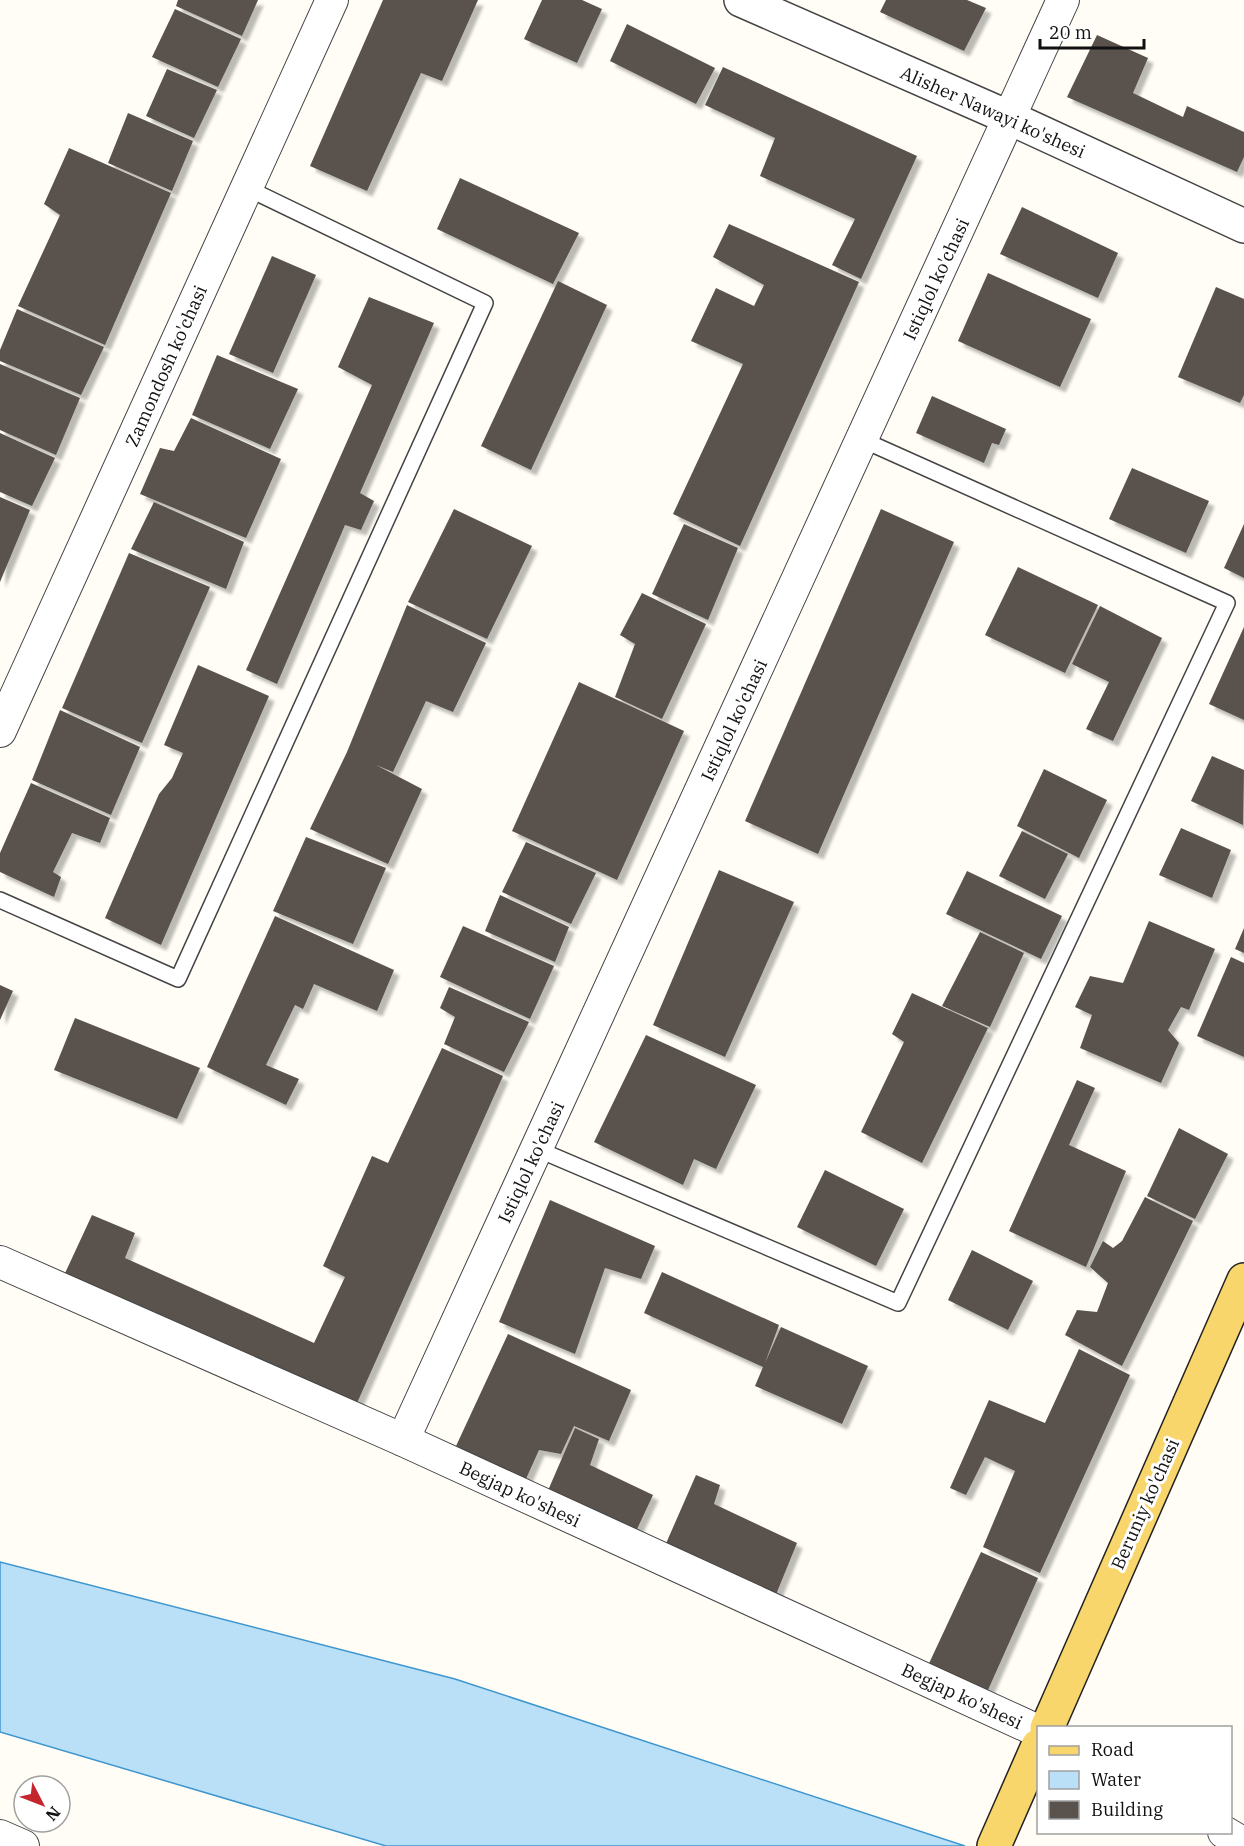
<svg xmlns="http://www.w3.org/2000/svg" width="1244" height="1846" viewBox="0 0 1244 1846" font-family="'IBM Plex Serif',serif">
	<defs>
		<filter id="shadow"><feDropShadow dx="5.5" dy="5.5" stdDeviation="1.5" flood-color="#0004"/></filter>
	</defs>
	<rect width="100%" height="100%" fill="#fffdf5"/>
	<polygon fill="#b9e0f7" stroke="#3f96cf" stroke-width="1.5" points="0,1562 455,1679 965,1846 386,1846 0,1732"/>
	<g fill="#5a524d" filter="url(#shadow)">
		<polygon points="178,0 258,0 242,36 176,6"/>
		<polygon points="383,0 478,0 442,81 421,73 367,191 310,166"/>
		<polygon points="542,0 582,0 602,9 577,63 524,39"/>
		<polygon points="886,0 967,0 986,8 964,51 880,12"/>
		<polygon points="175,9 241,39 218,87 152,57"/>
		<polygon points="627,24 715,68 696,104 610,61"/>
		<polygon points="1097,35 1148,58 1133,93 1183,117 1187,106 1244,132 1244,157 1237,172 1067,97"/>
		<polygon points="723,67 917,156 861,279 832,265 855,219 760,176 775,138 705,105"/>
		<polygon points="167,69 217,90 194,138 146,116"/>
		<polygon points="128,113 193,141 172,191 108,163"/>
		<polygon points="69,148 171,193 105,345 18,306 60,215 44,204"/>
		<polygon points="460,178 579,233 553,284 437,229"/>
		<polygon points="1022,207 1118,253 1098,298 1000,254"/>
		<polygon points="729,224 859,282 740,546 673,514 743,364 691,341 716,288 754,306 764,285 713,257"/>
		<polygon points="272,256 316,275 273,373 229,354"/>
		<polygon points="988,273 1091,319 1060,387 958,341"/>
		<polygon points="558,281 607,305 531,470 481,446"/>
		<polygon points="1216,287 1244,299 1244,395 1240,403 1178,377"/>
		<polygon points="369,297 434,323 360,493 374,501 361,530 345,525 277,684 246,670 372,385 338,367"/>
		<polygon points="17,309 104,347 81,395 0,361 0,350"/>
		<polygon points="217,355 298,389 270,449 192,415"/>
		<polygon points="0,364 80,398 56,455 0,430"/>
		<polygon points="932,396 1006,429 999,445 992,443 984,463 916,433"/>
		<polygon points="191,418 281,459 246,538 140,494 160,448 174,451"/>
		<polygon points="0,433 55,458 32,506 0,492"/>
		<polygon points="1132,468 1209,501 1186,553 1109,519"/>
		<polygon points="0,497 30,510 0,582"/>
		<polygon points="154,502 244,542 226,589 131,549"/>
		<polygon points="454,509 532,546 487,639 408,602"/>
		<polygon points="881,509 954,542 818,854 745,821"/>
		<polygon points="684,524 738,548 708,620 652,594"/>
		<polygon points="1244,524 1244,578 1224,568"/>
		<polygon points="129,553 210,587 142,743 62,708"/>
		<polygon points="1018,567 1098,605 1065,673 985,635"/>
		<polygon points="642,593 706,624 662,719 615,697 635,644 620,635"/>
		<polygon points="407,605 486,643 453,712 426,701 393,772 376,765 422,789 388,864 310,829 347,752"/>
		<polygon points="1100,606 1162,638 1113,741 1086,729 1109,682 1072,664"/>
		<polygon points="1244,627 1244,720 1209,704"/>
		<polygon points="198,665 269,696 161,945 105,918 159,794 172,778 183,753 164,745"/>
		<polygon points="579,682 684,731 617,880 512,831"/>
		<polygon points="60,710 140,747 111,815 32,780"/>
		<polygon points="1212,756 1244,770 1243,825 1191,801"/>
		<polygon points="1044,769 1107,800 1079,858 1017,826"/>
		<polygon points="31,783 110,818 100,843 72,833 53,872 61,877 54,897 0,872 0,853"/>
		<polygon points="1181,828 1231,850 1212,898 1159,875"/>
		<polygon points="1022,831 1068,854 1045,899 999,876"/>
		<polygon points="306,837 386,868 353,944 273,911"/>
		<polygon points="526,842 596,873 571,924 502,892"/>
		<polygon points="719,870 794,902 725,1057 653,1025"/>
		<polygon points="967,871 1062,916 1041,959 946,914"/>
		<polygon points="500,895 569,927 555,962 485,931"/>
		<polygon points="275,916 394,970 377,1011 314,984 303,1009 295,1005 266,1065 299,1079 286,1105 207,1067"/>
		<polygon points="1149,921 1215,949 1189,1010 1181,1007 1168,1030 1179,1043 1161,1083 1080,1048 1092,1015 1075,1007 1090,976 1123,983"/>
		<polygon points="463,926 554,966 530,1019 440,977"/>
		<polygon points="1244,928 1244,953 1235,949"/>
		<polygon points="980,932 1024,953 990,1027 942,1006"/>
		<polygon points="1231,957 1244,963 1244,1057 1197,1036"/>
		<polygon points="0,985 13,991 0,1020"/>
		<polygon points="449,987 529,1022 504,1072 444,1044 455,1017 440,1008"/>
		<polygon points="912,993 988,1028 922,1163 861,1132 904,1042 892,1034"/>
		<polygon points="75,1018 200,1068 177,1119 54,1070"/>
		<polygon points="646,1035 756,1085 716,1169 694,1159 683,1185 594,1142"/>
		<polygon points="442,1048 503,1076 353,1412 60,1284 92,1215 135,1233 125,1258 314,1343 345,1277 323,1266 372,1156 388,1163"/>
		<polygon points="1077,1080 1095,1088 1069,1145 1126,1171 1086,1267 1009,1231"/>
		<polygon points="1179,1128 1228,1154 1195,1219 1147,1196"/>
		<polygon points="825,1170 904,1209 876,1266 797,1227"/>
		<polygon points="1145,1197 1193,1221 1122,1366 1065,1335 1077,1310 1097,1312 1108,1283 1090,1267 1103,1241 1113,1248 1122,1241"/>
		<polygon points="550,1200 655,1246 641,1279 605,1268 575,1354 499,1322"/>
		<polygon points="972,1250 1033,1281 1008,1330 948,1300"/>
		<polygon points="662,1272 779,1325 765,1363 781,1327 868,1366 842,1424 755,1386 763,1367 644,1313"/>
		<polygon points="508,1334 631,1390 609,1441 574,1426 561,1454 539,1450 521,1490 450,1459"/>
		<polygon points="1079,1349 1130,1375 1040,1573 983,1547 1015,1471 985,1457 966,1495 950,1488 989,1400 1045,1423"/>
		<polygon points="575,1428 599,1439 590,1465 653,1495 631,1542 543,1502"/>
		<polygon points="696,1475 720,1485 714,1504 797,1543 775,1597 664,1548"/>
		<polygon points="981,1552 1038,1578 984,1699 925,1672"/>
	</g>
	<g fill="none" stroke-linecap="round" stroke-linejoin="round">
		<g stroke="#444" stroke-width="18">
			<g id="service">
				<polyline points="0,900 178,979 485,303 247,188"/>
				<polyline points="537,1149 898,1303 1227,603 863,440"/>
			</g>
		</g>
		<g stroke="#444" stroke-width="34">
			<g id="minor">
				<polyline points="0,731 332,0"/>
				<polyline points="0,1262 403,1440 1038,1731"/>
				<polyline points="403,1440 1063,0"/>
				<polyline points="1224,1832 1244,1844"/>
				<polyline points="0,1836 23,1846"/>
			</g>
		</g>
		<g stroke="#444" stroke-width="36">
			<polyline id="tertiary" points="741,0 1010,118 1244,226"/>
		</g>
		<g stroke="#222" stroke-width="36">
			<g id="primary">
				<polyline points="1047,1728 1244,1280"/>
				<polyline points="994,1846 1038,1746"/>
			</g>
		</g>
		<use href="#service" stroke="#fff" stroke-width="15"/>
		<use href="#minor" stroke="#fff" stroke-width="32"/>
		<use href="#tertiary" stroke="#fff" stroke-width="33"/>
		<use href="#primary" stroke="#f9d66b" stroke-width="33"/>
	</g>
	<g text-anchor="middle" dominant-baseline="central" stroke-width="6" stroke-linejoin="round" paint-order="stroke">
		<g font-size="18" fill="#111" stroke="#fff">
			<text transform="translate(993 112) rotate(24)">Alisher Nawayi ko'shesi</text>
			<text transform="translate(936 279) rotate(-65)">Istiqlol ko'chasi</text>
			<text transform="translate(166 366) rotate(-66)">Zamondosh ko'chasi</text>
			<text transform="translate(734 720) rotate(-65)">Istiqlol ko'chasi</text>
			<text transform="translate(531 1162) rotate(-65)">Istiqlol ko'chasi</text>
			<text transform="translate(520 1494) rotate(25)">Begjap ko'shesi</text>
			<text transform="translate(1145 1504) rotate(-66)">Beruniy ko'chasi</text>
			<text transform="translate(962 1696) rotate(25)">Begjap ko'shesi</text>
		</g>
	</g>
	<rect x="1037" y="1726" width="195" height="108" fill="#ffffff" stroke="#a0a0a0" stroke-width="1.5"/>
	<rect x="1049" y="1746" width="30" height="9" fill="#f9d66b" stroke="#a0a0a0" stroke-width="1.5"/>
	<text x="1091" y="1756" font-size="18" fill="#111111">Road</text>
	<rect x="1049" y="1771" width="30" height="18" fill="#b9e0f7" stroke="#a0a0a0" stroke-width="1.5"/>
	<text x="1091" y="1786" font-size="18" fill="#111111">Water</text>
	<rect x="1049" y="1801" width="30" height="18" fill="#5a524d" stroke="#a0a0a0" stroke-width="1.5"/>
	<text x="1091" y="1816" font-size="18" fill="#111111">Building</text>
	<g transform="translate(42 1804) rotate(132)"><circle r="28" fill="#ffffff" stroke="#a0a0a0" stroke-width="1.5"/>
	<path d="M0-4.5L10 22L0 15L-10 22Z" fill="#c4262e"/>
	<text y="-9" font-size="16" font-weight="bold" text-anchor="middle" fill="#111111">N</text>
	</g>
	<path d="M1040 39v9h104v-9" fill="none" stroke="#111111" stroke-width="3"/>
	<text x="1049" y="39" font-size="18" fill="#111111" stroke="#ffffff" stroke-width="4.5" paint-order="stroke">20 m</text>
</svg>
